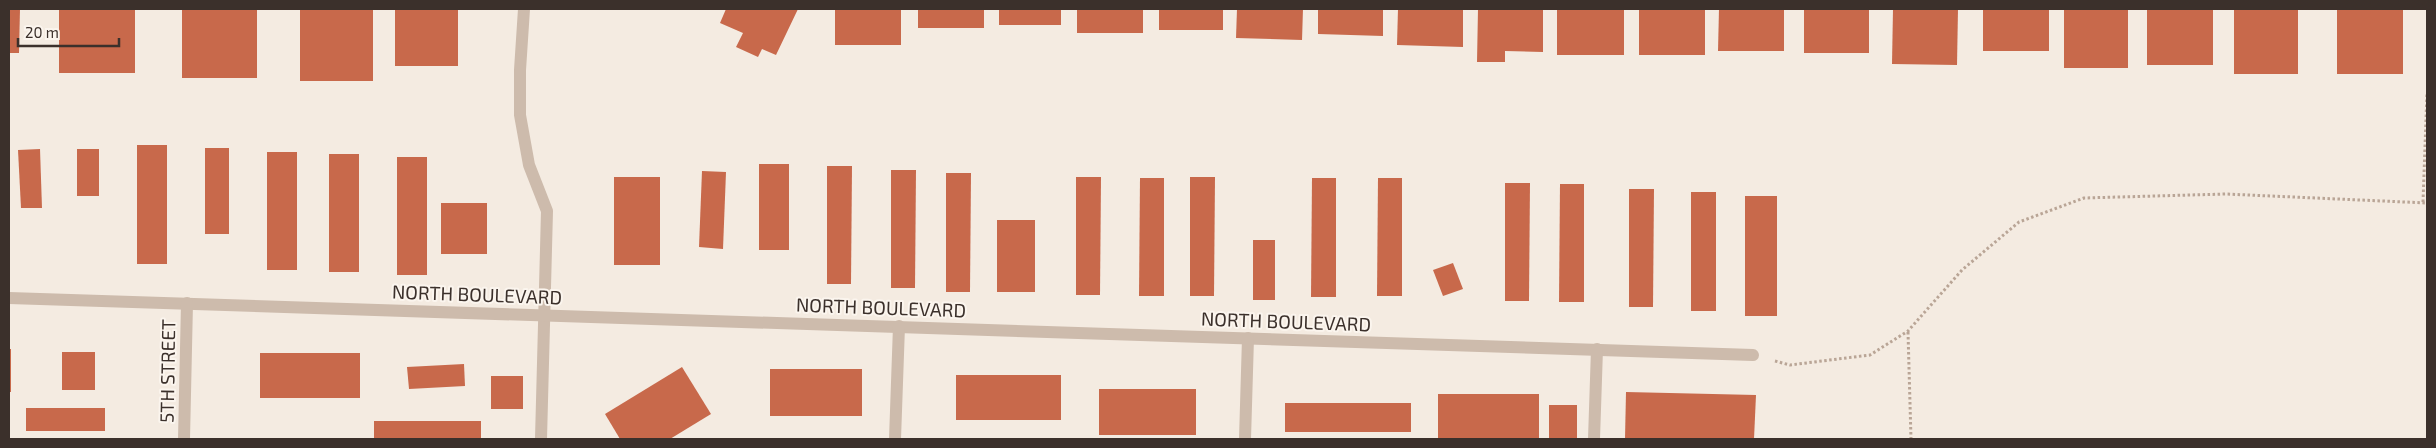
<svg xmlns="http://www.w3.org/2000/svg" width="2436" height="448" viewBox="0 0 2436 448" font-family="'Exo 2',sans-serif">
	<rect width="100%" height="100%" fill="#f4ebe1"/>
	<g fill="#c8694b">
		<polygon points="9,9 20,9 19,53 9,53"/>
		<rect x="59" y="9" width="76" height="64"/>
		<rect x="182" y="9" width="75" height="69"/>
		<rect x="300" y="9" width="73" height="72"/>
		<rect x="395" y="9" width="63" height="57"/>
		<polygon points="726,9 798,9 776,55 762,49 758,57 736,47 743,33 720,23"/>
		<rect x="835" y="9" width="66" height="36"/>
		<rect x="918" y="9" width="66" height="19"/>
		<rect x="999" y="9" width="62" height="16"/>
		<rect x="1077" y="9" width="66" height="24"/>
		<rect x="1159" y="9" width="64" height="21"/>
		<polygon points="1237,9 1303,9 1302,40 1236,38"/>
		<polygon points="1318,9 1383,9 1383,36 1318,34"/>
		<polygon points="1398,9 1463,9 1463,47 1397,45"/>
		<polygon points="1478,9 1543,9 1543,52 1505,51 1505,62 1477,62"/>
		<rect x="1557" y="9" width="67" height="46"/>
		<rect x="1639" y="9" width="66" height="46"/>
		<polygon points="1719,9 1784,9 1784,51 1718,51"/>
		<rect x="1804" y="9" width="65" height="44"/>
		<polygon points="1893,9 1958,9 1957,65 1892,64"/>
		<rect x="1983" y="9" width="66" height="42"/>
		<rect x="2064" y="9" width="64" height="59"/>
		<rect x="2147" y="9" width="66" height="56"/>
		<rect x="2234" y="9" width="64" height="65"/>
		<rect x="2337" y="9" width="66" height="65"/>
		<rect x="137" y="145" width="30" height="119"/>
		<rect x="205" y="148" width="24" height="86"/>
		<polygon points="40,149 42,208 21,208 18,150"/>
		<rect x="77" y="149" width="22" height="47"/>
		<rect x="267" y="152" width="30" height="118"/>
		<rect x="329" y="154" width="30" height="118"/>
		<rect x="397" y="157" width="30" height="118"/>
		<rect x="759" y="164" width="30" height="86"/>
		<polygon points="827,166 852,166 851,284 827,284"/>
		<polygon points="891,170 916,170 915,288 891,288"/>
		<polygon points="702,171 726,172 723,249 699,247"/>
		<polygon points="946,173 971,173 970,292 946,292"/>
		<rect x="614" y="177" width="46" height="88"/>
		<polygon points="1076,177 1101,177 1100,295 1076,295"/>
		<polygon points="1190,177 1215,177 1214,296 1190,296"/>
		<polygon points="1140,178 1164,178 1164,296 1139,296"/>
		<polygon points="1312,178 1336,178 1336,297 1311,297"/>
		<polygon points="1378,178 1402,178 1402,296 1377,296"/>
		<polygon points="1505,183 1530,183 1529,301 1505,301"/>
		<polygon points="1560,184 1584,184 1584,302 1559,302"/>
		<polygon points="1629,189 1654,189 1653,307 1629,307"/>
		<rect x="1691" y="192" width="25" height="119"/>
		<rect x="1745" y="196" width="32" height="120"/>
		<rect x="441" y="203" width="46" height="51"/>
		<rect x="997" y="220" width="38" height="72"/>
		<rect x="1253" y="240" width="22" height="60"/>
		<polygon points="1453,263 1463,289 1443,296 1433,270"/>
		<rect x="9" y="349" width="2" height="43"/>
		<rect x="62" y="352" width="33" height="38"/>
		<rect x="260" y="353" width="100" height="45"/>
		<polygon points="464,364 465,386 409,389 407,367"/>
		<polygon points="682,367 711,414 670,439 620,439 605,414"/>
		<rect x="770" y="369" width="92" height="47"/>
		<rect x="956" y="375" width="105" height="45"/>
		<rect x="491" y="376" width="32" height="33"/>
		<rect x="1099" y="389" width="97" height="46"/>
		<polygon points="1626,392 1756,395 1754,439 1625,439"/>
		<rect x="1438" y="394" width="101" height="44"/>
		<rect x="1285" y="403" width="126" height="29"/>
		<rect x="1549" y="405" width="28" height="34"/>
		<rect x="26" y="408" width="79" height="23"/>
		<rect x="374" y="421" width="107" height="18"/>
	</g>
	<g fill="none" stroke-linecap="round" stroke-linejoin="round">
		<g stroke="#b9a596" stroke-width="3" stroke-dasharray="2.5 2.5" stroke-linecap="butt">
			<polyline points="2423,202 2427,92"/>
			<polyline points="1908,332 1911,439"/>
			<polyline points="1775,361 1790,365 1870,355 1908,331 1962,270 2019,222 2084,198 2226,194 2427,203"/>
		</g>
		<g stroke="#cdbbac" stroke-width="12">
			<polyline points="524,9 520,70 520,115 529,165 547,211 541,439"/>
			<polyline points="9,298 1753,355"/>
			<polyline points="184,439 187,303"/>
			<polyline points="895,439 899,326"/>
			<polyline points="1245,439 1248,338"/>
			<polyline points="1594,439 1597,349"/>
		</g>
	</g>
	<g text-anchor="middle" dominant-baseline="central" stroke-width="4" stroke-linejoin="round" paint-order="stroke">
		<g font-size="19" fill="#3b302b" stroke="#fbf5ee">
			<text transform="translate(477 294) rotate(2)">NORTH BOULEVARD</text>
			<text transform="translate(881 307) rotate(2)">NORTH BOULEVARD</text>
			<text transform="translate(1286 321) rotate(2)">NORTH BOULEVARD</text>
			<text transform="translate(167 371) rotate(-89)">5TH STREET</text>
		</g>
	</g>
	<rect width="2436" height="448" fill="none" stroke="#3b302b" stroke-width="20"/>
	<path d="M18 38v8h101v-8" fill="none" stroke="#3b302b" stroke-width="2.5"/>
	<text x="25" y="38" font-size="15" fill="#3b302b" stroke="#fbf5ee" stroke-width="4" paint-order="stroke">20 m</text>
</svg>
